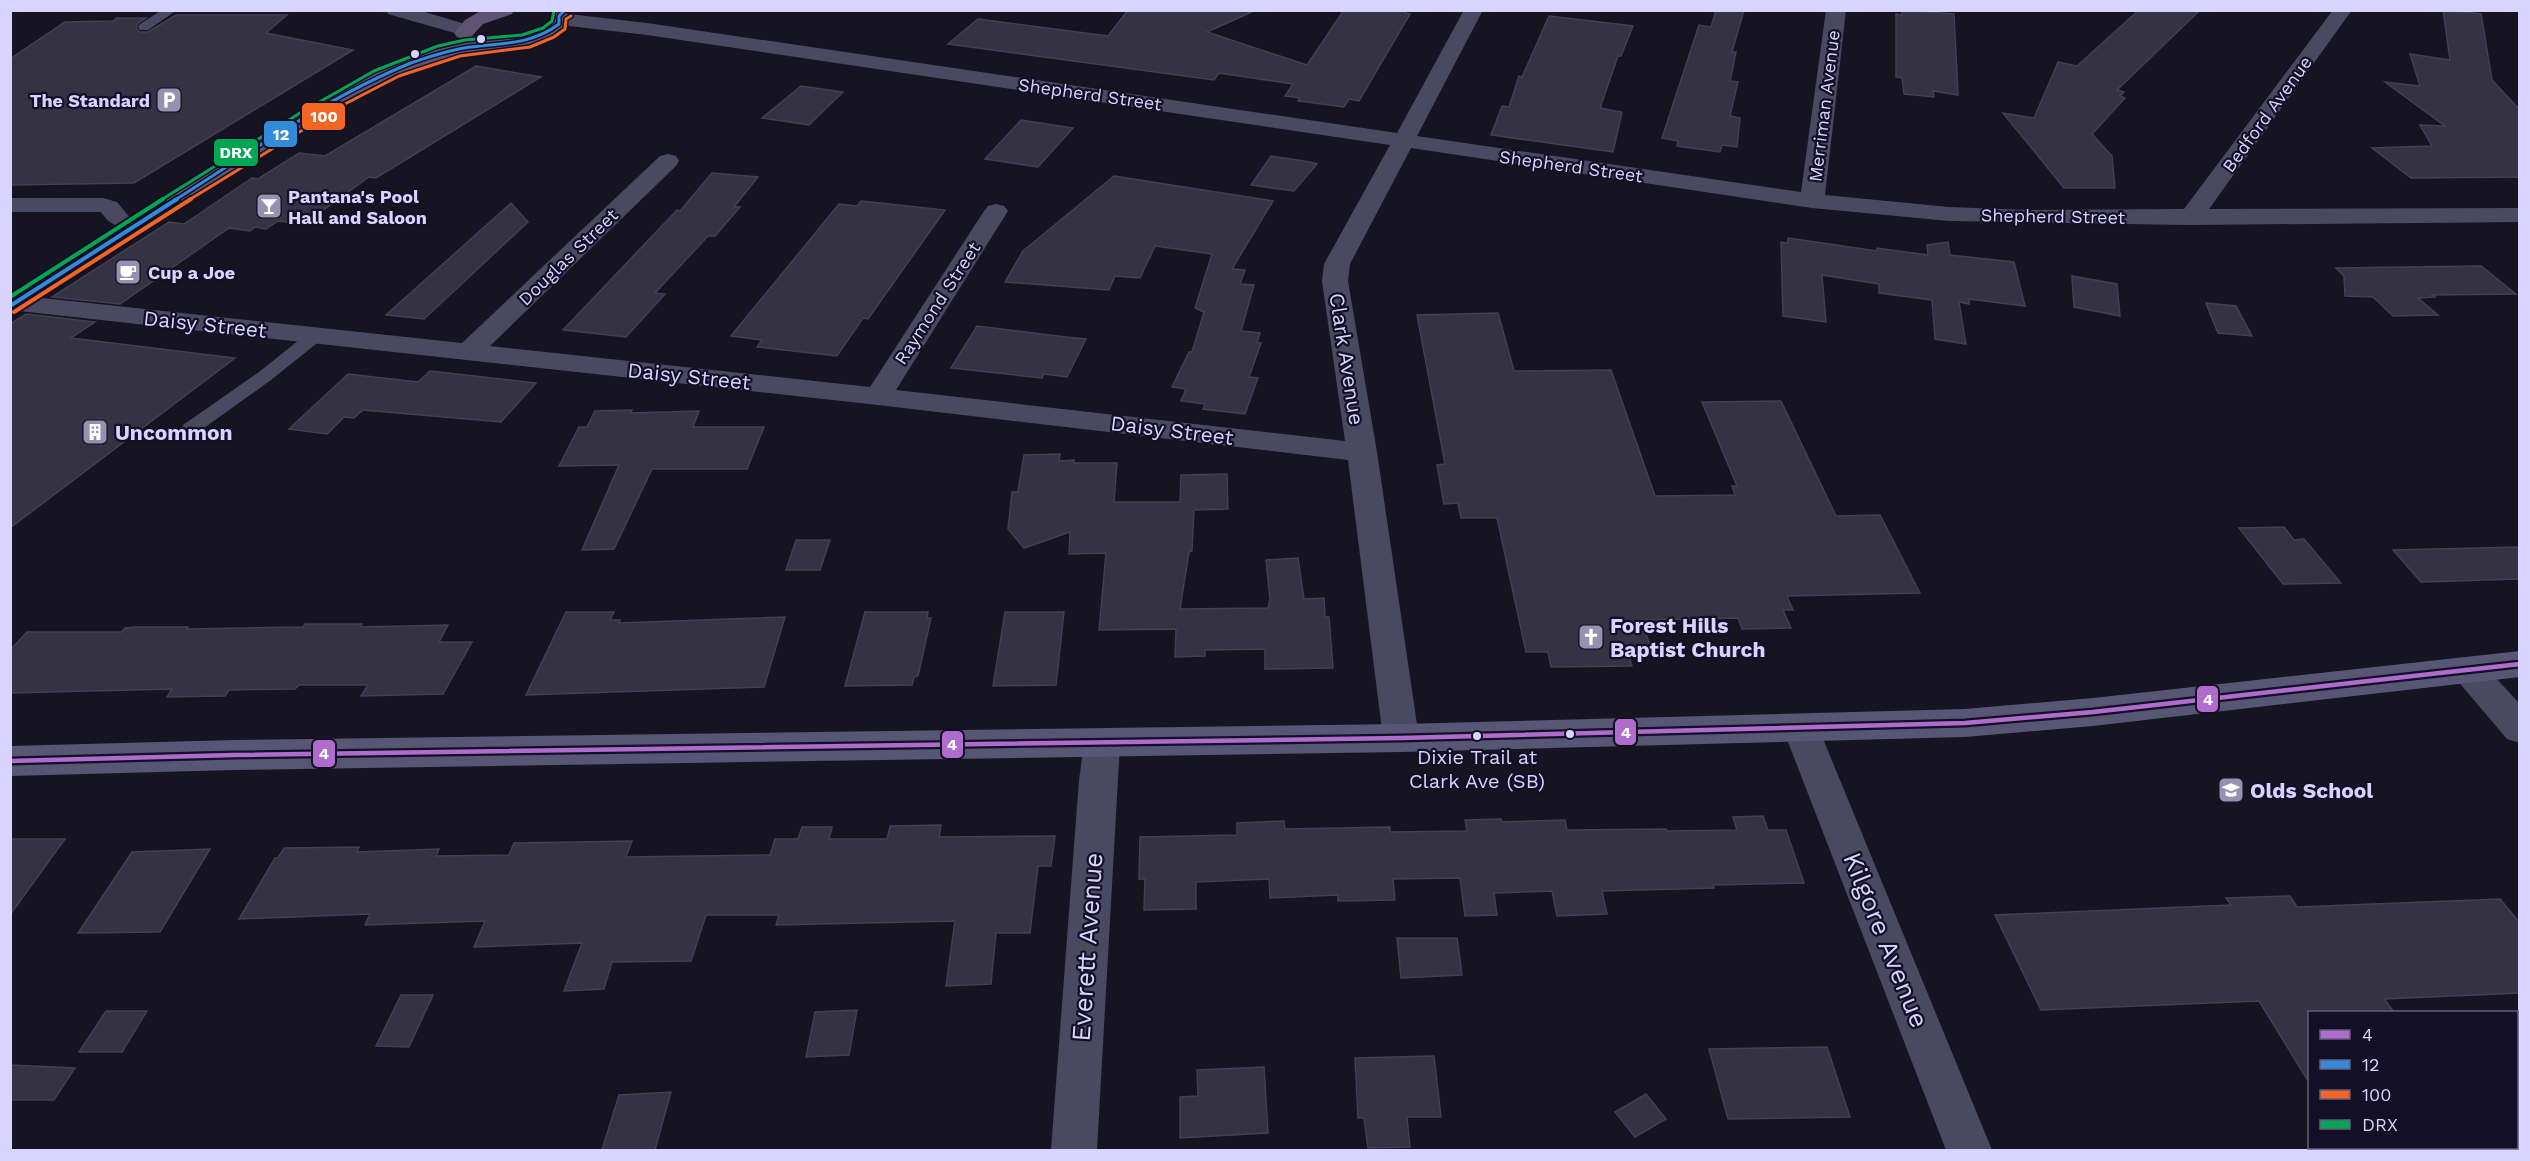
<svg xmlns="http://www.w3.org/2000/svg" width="2530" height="1161" viewBox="0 0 2530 1161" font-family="'Work Sans',sans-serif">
	<rect width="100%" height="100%" fill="#161421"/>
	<g fill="#343243" stroke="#433f54" stroke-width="1.5">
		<polygon points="1128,10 1256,10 1207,32 1307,65 1344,10 1407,10 1405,13 1410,14 1359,101 1349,99 1344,107 1298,101 1300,98 1285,96 1293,84 1219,73 1214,80 948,44 978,19 1108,36"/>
		<polygon points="1716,10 1744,10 1732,52 1736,52 1730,81 1738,82 1730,116 1740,118 1737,147 1722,145 1720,152 1677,146 1678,141 1662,138 1699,25 1711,27"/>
		<polygon points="1902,10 1954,14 1958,95 1933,91 1934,97 1904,94 1902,78 1896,77 1896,14 1902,15"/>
		<polygon points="2139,10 2200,10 2117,90 2124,92 2120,96 2125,98 2092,134 2112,156 2115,188 2064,188 2003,113 2034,118 2058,62 2077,66"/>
		<polygon points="2443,10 2481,14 2492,80 2520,110 2520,177 2411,178 2372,148 2432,146 2420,125 2445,126 2385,82 2420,86 2410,54 2450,60"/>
		<polygon points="176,15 287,15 266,33 353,50 134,183 10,185 10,59 65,22 113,21 117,18 146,18 138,23 136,28 140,32 148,32"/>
		<polygon points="1549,16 1633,26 1621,56 1618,56 1600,108 1622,112 1613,152 1491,135 1502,106 1509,107 1519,76 1522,77"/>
		<polygon points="476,66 541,77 376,178 369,177 304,224 278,221 266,229 255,227 250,231 229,228 120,304 52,297 169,222 184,224 252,178 258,179 299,153 325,156"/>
		<polygon points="801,86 843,92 809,125 762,118"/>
		<polygon points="1021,120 1073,128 1038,167 985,159"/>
		<polygon points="1271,156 1310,162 1317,164 1294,191 1251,185"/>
		<polygon points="712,173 758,177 734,207 740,207 715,236 708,236 655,293 665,294 626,337 563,330 677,210 680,211"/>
		<polygon points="1114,176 1273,201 1232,269 1245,270 1240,284 1254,285 1241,331 1260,333 1257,342 1261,343 1249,377 1258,378 1245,414 1203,409 1205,404 1181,401 1186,389 1172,387 1189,352 1192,352 1204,312 1195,308 1212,254 1155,246 1140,278 1115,276 1109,290 1005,282 1023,251"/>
		<polygon points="861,201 945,210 868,319 863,318 837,356 757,347 762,340 731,336 839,204 857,206"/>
		<polygon points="511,203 528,222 424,319 386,315"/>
		<polygon points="1788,238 1877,251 1877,248 1928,255 1927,245 1948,242 1950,255 2014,262 2025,306 1969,299 1969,304 1959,302 1966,344 1935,339 1932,300 1879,293 1879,284 1822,275 1826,322 1783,316 1781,242 1788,243"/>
		<polygon points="2481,266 2516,294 2432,295 2435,297 2418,298 2438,315 2393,316 2373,297 2345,296 2344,276 2336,268"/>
		<polygon points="2072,276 2117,284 2120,316 2074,307"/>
		<polygon points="2206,303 2236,306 2252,336 2218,333"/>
		<polygon points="1498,313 1514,371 1611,370 1655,496 1735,495 1732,486 1737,486 1702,402 1781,401 1836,516 1880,515 1920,593 1787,596 1793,610 1783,610 1791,628 1742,629 1738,618 1642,620 1651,649 1627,650 1632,666 1551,667 1548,652 1526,652 1497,518 1461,518 1458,503 1444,504 1437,465 1445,464 1417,315"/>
		<polygon points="26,314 95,322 71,338 235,358 10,528 10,324"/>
		<polygon points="977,326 1066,337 1086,339 1067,377 1044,374 1042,378 951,368"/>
		<polygon points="430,371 536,383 501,422 363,410 354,418 344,417 327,434 289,429 348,374 418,382"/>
		<polygon points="632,410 630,413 699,411 693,427 764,427 747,469 652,469 614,549 582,550 619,465 559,466 579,427 587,427 595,411"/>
		<polygon points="1060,454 1059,461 1074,460 1074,463 1117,463 1114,502 1180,502 1181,475 1227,474 1228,509 1194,510 1192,551 1189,552 1180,609 1268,608 1270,599 1266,560 1298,558 1304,599 1324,598 1325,617 1329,617 1333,668 1265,669 1265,649 1205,650 1205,656 1175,657 1176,629 1099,630 1106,553 1069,554 1070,532 1024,548 1008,529 1012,492 1018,492 1024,455"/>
		<polygon points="2284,527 2294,540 2304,539 2341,583 2283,584 2239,528"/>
		<polygon points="796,540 830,540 820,570 786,570"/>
		<polygon points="2520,547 2520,579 2421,582 2393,550"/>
		<polygon points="566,612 614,612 610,620 620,620 619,623 785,617 764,687 526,695"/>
		<polygon points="865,612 928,612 927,618 931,618 918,676 914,677 912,685 845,686"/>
		<polygon points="1005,612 1064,612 1056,685 993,686"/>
		<polygon points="305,624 362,624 360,627 448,625 439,642 472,642 443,694 361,696 368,685 299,685 295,689 229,690 225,696 167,697 172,689 10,693 10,650 27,632 122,632 125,628 137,627 188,627 187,629 303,627"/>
		<polygon points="1763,816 1768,830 1786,830 1804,883 1713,885 1714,888 1602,891 1607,914 1557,916 1552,891 1494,893 1497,915 1465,916 1460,878 1393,879 1395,900 1338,901 1338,895 1270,898 1269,879 1196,882 1196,909 1144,910 1145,879 1139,879 1140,837 1237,835 1237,823 1284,821 1285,829 1390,827 1390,832 1467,831 1465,820 1501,819 1502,822 1565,820 1567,830 1666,829 1667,831 1737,830 1733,817"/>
		<polygon points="941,825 939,837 1055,836 1051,866 1038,866 1030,933 996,933 991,984 946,986 955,921 776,925 779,915 706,915 691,961 612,962 604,989 564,991 582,943 474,947 485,921 365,925 370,914 239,919 275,858 278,858 284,848 359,847 357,852 439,849 436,856 509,855 514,843 632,841 626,857 770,855 775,839 798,839 802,827 832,827 829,839 887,839 890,826"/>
		<polygon points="10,839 65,839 10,915"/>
		<polygon points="210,849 160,932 78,933 132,852"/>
		<polygon points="2290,896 2297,907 2500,899 2520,923 2520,993 2384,999 2394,1012 2310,1012 2310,1084 2259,1001 2041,1010 1995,915 2231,905 2226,898"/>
		<polygon points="1397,938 1457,938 1462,975 1401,978"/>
		<polygon points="401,995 433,995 409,1047 376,1046"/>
		<polygon points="857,1010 849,1055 806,1057 815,1012"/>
		<polygon points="106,1011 147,1011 122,1052 79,1052"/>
		<polygon points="1827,1047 1850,1117 1728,1119 1709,1049"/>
		<polygon points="1434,1056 1441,1117 1407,1117 1410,1147 1368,1148 1364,1118 1358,1118 1355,1058"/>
		<polygon points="10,1065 75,1068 54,1100 10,1100"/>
		<polygon points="1264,1067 1268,1133 1180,1138 1180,1097 1198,1096 1197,1070"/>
		<polygon points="671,1092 655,1150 602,1150 619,1095"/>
		<polygon points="1646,1094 1666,1119 1635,1137 1615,1112"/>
	</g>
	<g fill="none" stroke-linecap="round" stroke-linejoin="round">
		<g fill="#4a4962" fill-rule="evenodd">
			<polygon points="162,10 177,10 148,30 140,30 138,27 140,24"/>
			<polygon points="315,331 321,332 324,336 321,340 271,380 197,433 183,433 181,429 183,425 259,372 309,332"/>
		</g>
		<g fill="#4a4962" fill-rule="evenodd">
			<polygon points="386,10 418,10 472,26 475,30 472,34 465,36 388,14"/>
			<polygon points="1464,10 1483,10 1417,136 1801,192 1826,10 1846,10 1825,195 1949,207 2028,210 2184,209 2333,10 2352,10 2209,209 2520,208 2520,222 2190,225 1949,221 1812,208 1411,148 1350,264 1348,281 1377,452 1419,738 1414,748 1401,752 1388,748 1383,738 1348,460 878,405 10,310 10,296 15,295 462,343 660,156 668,154 676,156 679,161 676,166 490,346 870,387 984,211 988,206 996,204 1004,206 1008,211 896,390 1345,441 1322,281 1324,264 1390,145 647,35 560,25 553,23 550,19 553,15 560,13 647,23 1397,133"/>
			<path d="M10,198H103L117,202L131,219L128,224C114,228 109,223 101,212H10Z"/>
			<polygon points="2468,657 2480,661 2520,704 2520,743 2507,739 2456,679 2450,670 2456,661"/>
			<polygon points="1801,715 1814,719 1819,729 1992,1150 1946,1150 1783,729 1788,719"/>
			<polygon points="1102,730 1115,734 1120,744 1097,1150 1051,1150 1079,780 1084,744 1089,734"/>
		</g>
		<polygon fill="#575674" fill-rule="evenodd" points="2520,651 2520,677 2093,726 1965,737 1401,752 234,770 10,776 10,746 234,740 1401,724 1965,709 2093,698"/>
		<path fill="#5e5373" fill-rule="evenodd" d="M482,10H514L512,14L483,24L472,36C495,38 528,45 547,25C550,21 549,17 552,12H566L569,24C546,57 497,49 463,55C444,58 424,65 407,73C358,94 313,123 268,151C184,203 103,259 19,312L10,314V294C92,244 172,191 254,141C320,101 386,58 464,43L465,39L457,37L454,33L465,20Z"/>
		<g stroke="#130f26" stroke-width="9">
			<polyline id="bus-1" points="10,761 234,755 1401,738 1965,723 2093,712 2520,664"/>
		</g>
		<g stroke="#130f26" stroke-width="6">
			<path id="bus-2-far1" d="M175,200C251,152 327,97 411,63C428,57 446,51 464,48C498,43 530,46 559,24V16L565,10"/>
		</g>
		<g stroke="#130f26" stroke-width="8">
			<polyline id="bus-2" points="10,306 177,199"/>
		</g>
		<g stroke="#130f26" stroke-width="6">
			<polyline id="bus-3-far1" points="189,200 343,105 399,76 460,56 530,47 554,37 565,29 566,19 571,16"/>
		</g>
		<g stroke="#130f26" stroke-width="8">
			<polyline id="bus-3" points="14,312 191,199"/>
		</g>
		<g stroke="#130f26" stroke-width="6">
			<polyline id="bus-4-far1" points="161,200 300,113 374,71 438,46 465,40 522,35 543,28 552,21 554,10"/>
		</g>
		<g stroke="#130f26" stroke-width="8">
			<polyline id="bus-4" points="10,297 163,199"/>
		</g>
		<use href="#bus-1" stroke="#b06ccc" stroke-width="4.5"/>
		<use href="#bus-2-far1" stroke="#338bd7" stroke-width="3"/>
		<use href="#bus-2" stroke="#338bd7" stroke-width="4"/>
		<use href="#bus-3-far1" stroke="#f26522" stroke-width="3"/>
		<use href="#bus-3" stroke="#f26522" stroke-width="4"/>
		<use href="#bus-4-far1" stroke="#00a651" stroke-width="3"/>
		<use href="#bus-4" stroke="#00a651" stroke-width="4"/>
	</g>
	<defs>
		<g id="parking-square" transform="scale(1.35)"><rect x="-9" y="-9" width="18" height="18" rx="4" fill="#9591b1" stroke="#130f26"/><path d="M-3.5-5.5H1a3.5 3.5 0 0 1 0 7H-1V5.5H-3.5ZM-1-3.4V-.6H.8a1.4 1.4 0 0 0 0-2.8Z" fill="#fff"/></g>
		<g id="bar-square" transform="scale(1.35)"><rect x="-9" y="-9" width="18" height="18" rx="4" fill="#9591b1" stroke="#130f26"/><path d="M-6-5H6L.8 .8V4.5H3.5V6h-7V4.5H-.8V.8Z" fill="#fff"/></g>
		<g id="cafe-square" transform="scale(1.35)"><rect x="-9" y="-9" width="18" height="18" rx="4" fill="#9591b1" stroke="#130f26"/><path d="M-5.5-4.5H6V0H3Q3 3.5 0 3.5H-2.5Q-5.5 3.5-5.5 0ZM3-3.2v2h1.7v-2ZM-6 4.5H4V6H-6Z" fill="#fff"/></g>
		<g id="building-square" transform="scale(1.35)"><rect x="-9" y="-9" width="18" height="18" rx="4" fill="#9591b1" stroke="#130f26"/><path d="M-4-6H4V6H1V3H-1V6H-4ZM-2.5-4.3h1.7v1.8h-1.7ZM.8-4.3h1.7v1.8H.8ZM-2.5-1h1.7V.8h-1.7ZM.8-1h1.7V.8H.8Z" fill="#fff"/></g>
		<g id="church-square" transform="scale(1.35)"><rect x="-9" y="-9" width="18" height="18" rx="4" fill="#9591b1" stroke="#130f26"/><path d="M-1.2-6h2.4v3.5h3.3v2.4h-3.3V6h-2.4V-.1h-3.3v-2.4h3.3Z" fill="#fff"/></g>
		<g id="school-square" transform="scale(1.35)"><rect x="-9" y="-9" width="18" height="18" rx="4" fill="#9591b1" stroke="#130f26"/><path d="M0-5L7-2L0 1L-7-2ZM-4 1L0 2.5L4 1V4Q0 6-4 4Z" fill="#fff"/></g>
	</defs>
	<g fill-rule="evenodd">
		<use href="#parking-square" x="169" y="100"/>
		<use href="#bar-square" x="269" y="206"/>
		<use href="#cafe-square" x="128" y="272"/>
		<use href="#building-square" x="95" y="432"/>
		<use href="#church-square" x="1591" y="637"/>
		<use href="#school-square" x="2231" y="790"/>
	</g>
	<g fill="#d9d4ff" stroke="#130f26" stroke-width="2">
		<circle cx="481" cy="39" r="5"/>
		<circle cx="415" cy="54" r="5"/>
		<circle cx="1570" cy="734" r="5"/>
		<circle cx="1477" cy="736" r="5"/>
	</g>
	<g text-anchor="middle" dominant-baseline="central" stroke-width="4.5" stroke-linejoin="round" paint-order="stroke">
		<g font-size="18" fill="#d9d4ff" stroke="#130f26">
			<text transform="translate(1090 94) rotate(8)">Shepherd Street</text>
			<text transform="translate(1824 106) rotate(-83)">Merriman Avenue</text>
			<text transform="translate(2267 114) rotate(-54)">Bedford Avenue</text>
			<text transform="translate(1571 166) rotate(8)">Shepherd Street</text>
			<text transform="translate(2053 216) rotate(1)">Shepherd Street</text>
			<text transform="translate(568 257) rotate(-44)">Douglas Street</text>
			<text transform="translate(937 303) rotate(-57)">Raymond Street</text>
		</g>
		<g font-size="18" font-weight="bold" fill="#d9d4ff" stroke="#130f26" text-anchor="start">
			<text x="150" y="100" text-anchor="end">The Standard</text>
			<text x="288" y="196">Pantana's Pool<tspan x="288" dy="21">Hall and Saloon</tspan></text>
			<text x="148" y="272">Cup a Joe</text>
		</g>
		<g font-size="20" fill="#d9d4ff" stroke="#130f26">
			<text x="1477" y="757">Dixie Trail at<tspan x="1477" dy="24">Clark Ave (SB)</tspan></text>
		</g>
		<g font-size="21" fill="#d9d4ff" stroke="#130f26">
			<text transform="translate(205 324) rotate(6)">Daisy Street</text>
			<text transform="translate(1347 359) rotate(81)">Clark Avenue</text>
			<text transform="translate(689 376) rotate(6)">Daisy Street</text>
			<text transform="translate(1172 430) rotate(7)">Daisy Street</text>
		</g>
		<g font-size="21" font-weight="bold" fill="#d9d4ff" stroke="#130f26" text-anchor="start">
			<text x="115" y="432">Uncommon</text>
			<text x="1610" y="625">Forest Hills<tspan x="1610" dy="24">Baptist Church</tspan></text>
			<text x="2250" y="790">Olds School</text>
		</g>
		<g font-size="26" fill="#d9d4ff" stroke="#130f26">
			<text transform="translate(1886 940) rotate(68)">Kilgore Avenue</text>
			<text transform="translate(1087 947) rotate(-86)">Everett Avenue</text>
		</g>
	</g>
	<g stroke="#130f26" stroke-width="2">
		<rect x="301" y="102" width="45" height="29" rx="6" fill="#f26522"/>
		<rect x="263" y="120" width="35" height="28" rx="6" fill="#338bd7"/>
		<rect x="213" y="138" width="46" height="29" rx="6" fill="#00a651"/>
		<rect x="2196" y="685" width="23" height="28" rx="6" fill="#b06ccc"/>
		<rect x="1614" y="718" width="23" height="28" rx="6" fill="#b06ccc"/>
		<rect x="941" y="730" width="23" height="29" rx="6" fill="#b06ccc"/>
		<rect x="312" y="739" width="24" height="29" rx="6" fill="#b06ccc"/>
	</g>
	<g font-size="16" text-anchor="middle" font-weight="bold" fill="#fff">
		<text x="324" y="122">100</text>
		<text x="281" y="140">12</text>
		<text x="236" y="158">DRX</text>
		<text x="2208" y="705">4</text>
		<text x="1626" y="738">4</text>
		<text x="952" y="750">4</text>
		<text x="324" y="759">4</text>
	</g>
	<rect width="2530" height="1161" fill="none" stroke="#d9d4ff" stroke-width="24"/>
	<rect x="2308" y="1011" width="210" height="138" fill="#130f26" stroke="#625e7d" stroke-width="1.5"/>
	<rect x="2320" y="1030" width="30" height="9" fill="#b06ccc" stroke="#625e7d" stroke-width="1.5"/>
	<text x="2362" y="1041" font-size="18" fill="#d9d4ff">4</text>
	<rect x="2320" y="1060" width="30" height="9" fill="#338bd7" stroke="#625e7d" stroke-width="1.5"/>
	<text x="2362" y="1071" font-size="18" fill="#d9d4ff">12</text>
	<rect x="2320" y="1090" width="30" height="9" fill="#f26522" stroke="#625e7d" stroke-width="1.5"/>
	<text x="2362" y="1101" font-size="18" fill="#d9d4ff">100</text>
	<rect x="2320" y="1120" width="30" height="9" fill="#00a651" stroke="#625e7d" stroke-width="1.5"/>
	<text x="2362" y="1131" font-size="18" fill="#d9d4ff">DRX</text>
</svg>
